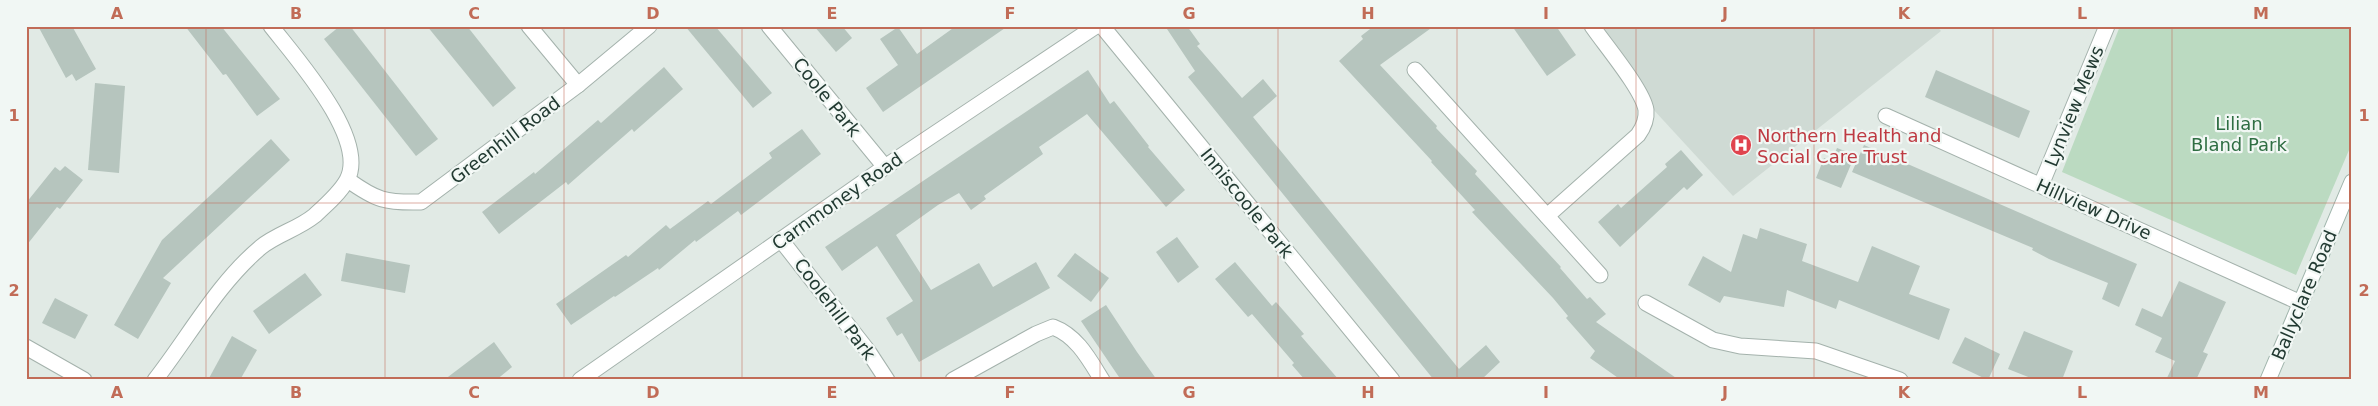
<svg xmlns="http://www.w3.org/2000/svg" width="2378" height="406" viewBox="0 0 2378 406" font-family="'DejaVu Sans',sans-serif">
	<rect width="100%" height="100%" fill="#e1eae5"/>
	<polygon fill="#cfdad4" points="1592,26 1937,26 1941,31 1733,196 1640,95"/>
	<polygon fill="#bbdac1" points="2120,26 2352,26 2352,143 2296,275 2062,172"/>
	<g fill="#b6c5be">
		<polygon points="38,26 72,26 96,69 76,81 72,74 66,78"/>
		<polygon points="185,26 221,26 280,99 257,116 226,74 223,75"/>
		<polygon points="340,26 350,26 438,139 416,156 324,39"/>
		<polygon points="427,26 467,26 516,88 493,107"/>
		<polygon points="685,26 715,26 772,93 753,108"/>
		<polygon points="814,26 842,26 852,38 836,52"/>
		<polygon points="956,26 1008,26 883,112 866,88 898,65 880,39 898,27 917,54"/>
		<polygon points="1165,26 1187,26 1200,44 1197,46 1242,98 1263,79 1277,96 1253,117 1459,369 1486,345 1500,362 1481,380 1434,380 1188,77 1195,71"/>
		<polygon points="1374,26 1434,26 1380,65 1437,126 1436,128 1477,171 1475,174 1561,267 1560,268 1587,299 1590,297 1606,314 1596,322 1679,380 1621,380 1590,358 1595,351 1566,318 1568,316 1553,298 1472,212 1475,210 1431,162 1432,161 1339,61 1363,39 1361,36"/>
		<polygon points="1512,26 1556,26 1576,55 1547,76"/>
		<polygon points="664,67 683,89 634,132 632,129 568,185 566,182 499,234 482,212 534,172 535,174 598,120 601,123"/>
		<polygon points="1088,70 1110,104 1114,101 1149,146 1148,147 1185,190 1166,207 1087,114 1039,147 1043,154 984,196 986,199 971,210 959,193 938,205 896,235 931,290 979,263 993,287 1036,262 1050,288 919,362 902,333 897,336 886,318 913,301 877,246 842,271 825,247"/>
		<polygon points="1936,70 2030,111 2019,138 1925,97"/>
		<polygon points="95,83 125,86 119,173 88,170"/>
		<polygon points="802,129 821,154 741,215 738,211 696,242 695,240 659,270 658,268 615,297 614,296 571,325 556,304 626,255 628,257 666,225 670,229 708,201 711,204 772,158 769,153"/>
		<polygon points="271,139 290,160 163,278 171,283 138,339 114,325 162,240"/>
		<polygon points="1864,145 2137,264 2119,307 2102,299 2108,283 2049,259 2032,250 2033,248 1852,172"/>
		<polygon points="1837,148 1855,155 1841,188 1816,178 1824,158 1832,161"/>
		<polygon points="1681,150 1703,175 1687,190 1684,187 1620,247 1598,222 1618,204 1621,208 1667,167 1665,164"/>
		<polygon points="65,166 83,180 60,209 57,207 26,246 26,203 55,167 60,171"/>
		<polygon points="1760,228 1807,244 1802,261 1858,282 1872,246 1920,266 1909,294 1950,309 1939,340 1839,300 1836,309 1787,290 1784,307 1724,296 1720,303 1688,285 1703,256 1731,272 1743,234 1757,239"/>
		<polygon points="1177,237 1199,267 1178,283 1156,252"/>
		<polygon points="346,253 410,265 405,293 341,281"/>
		<polygon points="1075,253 1109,278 1091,302 1057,276"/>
		<polygon points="1235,262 1272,306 1276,302 1304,334 1301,336 1339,380 1305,380 1292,365 1294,363 1252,314 1248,317 1215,279"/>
		<polygon points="305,273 322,295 269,334 253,311"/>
		<polygon points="2179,281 2226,302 2203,352 2208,354 2196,380 2166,380 2175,361 2155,352 2162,338 2135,325 2142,308 2162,317"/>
		<polygon points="55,298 88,315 75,339 42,323"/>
		<polygon points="1106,305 1137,352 1157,380 1121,380 1081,321"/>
		<polygon points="2024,331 2073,351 2062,380 2036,380 2008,369"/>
		<polygon points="232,336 257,350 240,380 208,380"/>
		<polygon points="1965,337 2000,354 1988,380 1952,363"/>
		<polygon points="494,342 512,367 496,380 444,380"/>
	</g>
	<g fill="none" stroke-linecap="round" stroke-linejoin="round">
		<g stroke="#a4b2ac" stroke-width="17">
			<g id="minor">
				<polyline points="529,26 578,85"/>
				<polyline points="769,26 885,167"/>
				<polyline points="1102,26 1392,380"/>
				<polyline points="1415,70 1600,275"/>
				<polyline points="1886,116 2301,303"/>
				<path d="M348,180C376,200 385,203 421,202L578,85L649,26"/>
				<polyline points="2041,185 2107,26"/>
				<path d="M1547,216L1638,135C1643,128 1647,120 1646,110C1643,90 1605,45 1592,26"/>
				<polyline points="781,240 868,351 887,380"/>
				<polyline points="1646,303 1713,340 1740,346 1816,351 1900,380"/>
				<polyline points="26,347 84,380"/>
				<path d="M155,380C190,335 218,283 261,247C277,234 298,229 314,216C325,206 340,193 347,180C369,139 295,57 271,26"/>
				<path d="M953,380L1036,334L1053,327C1077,336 1089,359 1102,380"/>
			</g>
		</g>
		<g stroke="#a4b2ac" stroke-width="17">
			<polyline id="tertiary" points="580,380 885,167 1096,26"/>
		</g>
		<g stroke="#a0b5ac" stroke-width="17">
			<polyline id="secondary" points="2268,380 2352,182"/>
		</g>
		<use href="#minor" stroke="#fff" stroke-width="15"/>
		<use href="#tertiary" stroke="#fff" stroke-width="15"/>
		<use href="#secondary" stroke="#fff" stroke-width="15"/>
	</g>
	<path fill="none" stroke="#c16c57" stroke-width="1" stroke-opacity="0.55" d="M206,26V380M385,26V380M564,26V380M742,26V380M921,26V380M1100,26V380M1278,26V380M1457,26V380M1636,26V380M1814,26V380M1993,26V380M2172,26V380M26,203H2352"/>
	<defs>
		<g id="hospital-disc" transform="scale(1.125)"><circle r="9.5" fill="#e0444e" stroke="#f1f7f4"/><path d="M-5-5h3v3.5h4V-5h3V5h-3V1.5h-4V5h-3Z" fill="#fff"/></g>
	</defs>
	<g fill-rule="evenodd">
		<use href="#hospital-disc" x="1741" y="145"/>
	</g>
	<g text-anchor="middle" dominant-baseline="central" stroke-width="4.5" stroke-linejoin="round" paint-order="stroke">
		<g font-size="18" fill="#223a32" stroke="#f1f7f4">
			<text transform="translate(827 97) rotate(51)">Coole Park</text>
			<text transform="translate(2074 106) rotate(-68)">Lynview Mews</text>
			<text transform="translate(505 140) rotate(-37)">Greenhill Road</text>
			<text transform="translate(837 201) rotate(-35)">Carnmoney Road</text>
			<text transform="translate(1247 203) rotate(51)">Inniscoole Park</text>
			<text transform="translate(2094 209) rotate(24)">Hillview Drive</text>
			<text transform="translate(2304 295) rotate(-67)">Ballyclare Road</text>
			<text transform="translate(835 309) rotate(53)">Coolehill Park</text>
		</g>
		<g font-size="18" fill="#2f6e43" stroke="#f1f7f4">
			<text x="2239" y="123">Lilian<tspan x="2239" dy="21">Bland Park</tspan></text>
		</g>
		<g font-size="18" fill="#be3a42" stroke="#f1f7f4" text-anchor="start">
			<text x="1757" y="135">Northern Health and<tspan x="1757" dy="21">Social Care Trust</tspan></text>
		</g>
	</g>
	<rect width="2378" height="406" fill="none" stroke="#f1f7f4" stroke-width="55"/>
	<rect x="28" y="28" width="2322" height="350" fill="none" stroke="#c16c57" stroke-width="2"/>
	<g font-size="16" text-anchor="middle" font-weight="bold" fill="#c16c57">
		<text x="117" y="19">A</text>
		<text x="296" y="19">B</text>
		<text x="474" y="19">C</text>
		<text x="653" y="19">D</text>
		<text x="832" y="19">E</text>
		<text x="1010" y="19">F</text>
		<text x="1189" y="19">G</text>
		<text x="1368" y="19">H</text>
		<text x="1546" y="19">I</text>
		<text x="1725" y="19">J</text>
		<text x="1904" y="19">K</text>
		<text x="2082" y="19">L</text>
		<text x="2261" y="19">M</text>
		<text x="14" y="121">1</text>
		<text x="2364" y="121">1</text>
		<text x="14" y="296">2</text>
		<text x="2364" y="296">2</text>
		<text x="117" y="398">A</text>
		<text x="296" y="398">B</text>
		<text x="474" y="398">C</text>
		<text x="653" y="398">D</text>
		<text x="832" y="398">E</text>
		<text x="1010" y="398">F</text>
		<text x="1189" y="398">G</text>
		<text x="1368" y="398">H</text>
		<text x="1546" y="398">I</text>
		<text x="1725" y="398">J</text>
		<text x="1904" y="398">K</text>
		<text x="2082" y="398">L</text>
		<text x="2261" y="398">M</text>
	</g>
</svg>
